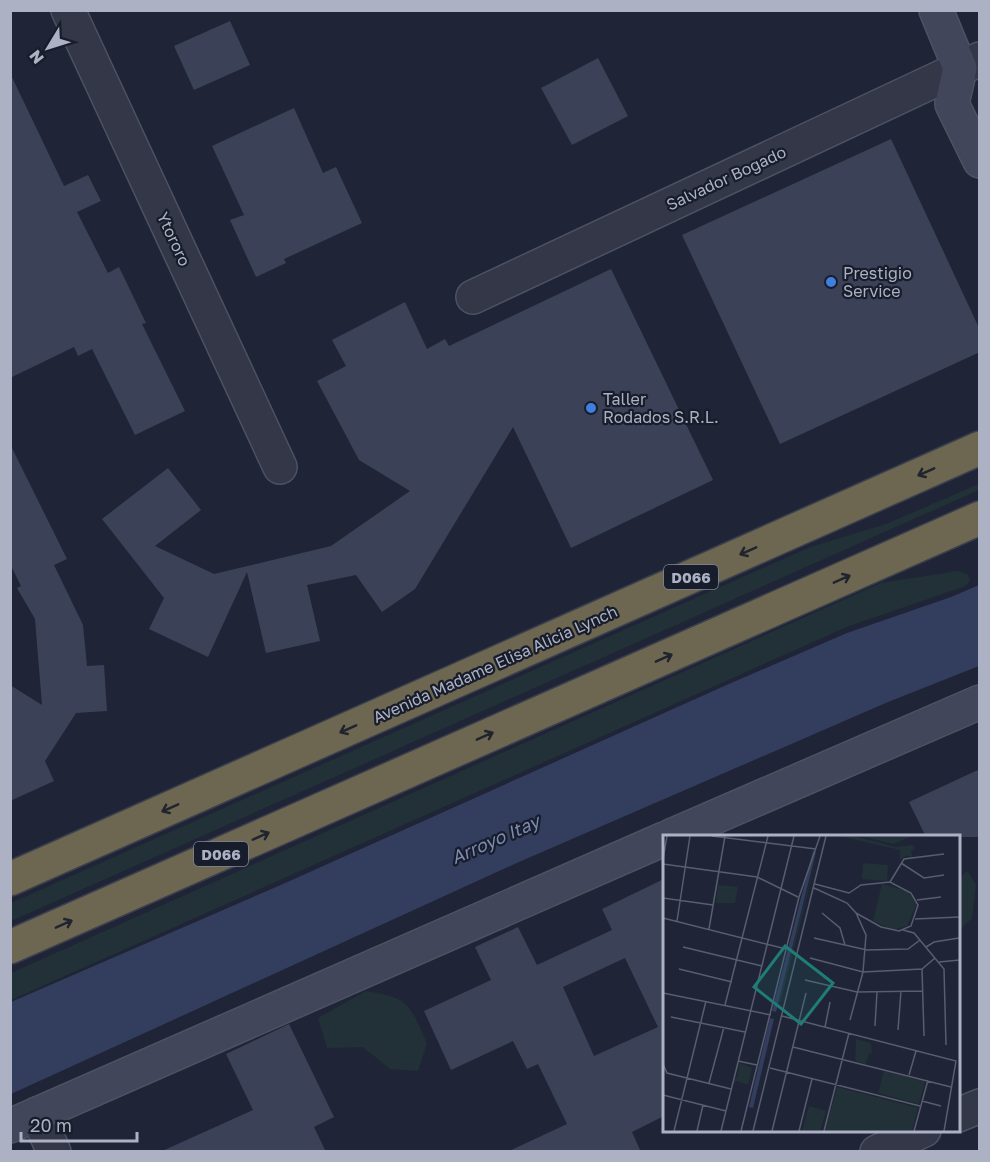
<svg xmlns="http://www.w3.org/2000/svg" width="990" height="1162" viewBox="0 0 990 1162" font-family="'Golos Text',sans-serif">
	<rect width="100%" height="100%" fill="#1f2536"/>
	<g fill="#213137">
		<polygon points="979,484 979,490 11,921 11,903 810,547 886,524"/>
		<polygon points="958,571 967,574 970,579 968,584 963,587 849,626 11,1000 11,973 881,583"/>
		<polygon points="968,871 976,885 972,918 959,931 959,877"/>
		<path d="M366,991C411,998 409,1005 427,1043L418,1071L390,1069L363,1047L327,1048L318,1018Z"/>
	</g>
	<polygon fill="#333d5e" points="979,585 979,666 888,702 519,862 11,1094 11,1002 283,884 722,687 847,633 951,597"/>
	<g fill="#3b4257" fill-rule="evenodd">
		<polygon points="230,21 250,65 194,90 174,46"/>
		<polygon points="598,58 628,116 572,145 541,88"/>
		<polygon points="10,73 64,186 88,175 101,201 77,212 108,273 119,267 146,323 142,324 185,411 135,435 92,349 78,356 74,347 10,378"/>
		<polygon points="294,108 323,173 336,167 362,223 284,259 286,263 256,277 230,220 244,215 212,146"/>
		<polygon points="891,139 980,330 980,352 780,444 682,235"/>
		<polygon points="611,269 713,480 571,548 513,427 415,589 382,612 356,575 307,585 320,641 266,653 247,572 208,657 149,629 164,598 102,519 168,468 201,510 155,546 214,574 331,546 410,491 359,460 317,381 346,366 332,340 405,302 427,349 445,339 449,346"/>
		<polygon points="10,444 67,559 54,565 83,625 87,666 104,665 107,711 76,713 45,761 54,781 10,801 10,685 42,705 35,619 17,588 21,586 10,564"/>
		<polygon points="980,769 980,837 926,837 909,802"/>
		<path d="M664,879V1116L632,1132L641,1152H507L567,1124L538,1064L527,1069L513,1041L451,1070L424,1011L491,980L475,947L518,927L537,965L612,930L602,909ZM625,958L658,1027L594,1056L563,987Z"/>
		<polygon points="289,1024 334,1117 314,1127 326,1152 160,1152 253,1110 226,1054"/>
	</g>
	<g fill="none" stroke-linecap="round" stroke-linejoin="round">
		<g stroke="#4d5262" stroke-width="36">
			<g id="street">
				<polyline points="68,10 280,467"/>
				<polyline points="473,297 980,59"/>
				<polyline points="37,1114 54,1152"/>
				<polyline points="958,1115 980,1106"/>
				<polyline points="877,1152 924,1130"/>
			</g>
		</g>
		<g stroke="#4d5262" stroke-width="36">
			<g id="secondary">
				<polyline points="936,10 960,68 952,104 980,161"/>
				<polyline points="671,836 980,702"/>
				<polyline points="10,1126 664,839"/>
			</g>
		</g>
		<g stroke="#3a3f4e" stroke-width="36">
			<g id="highway">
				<polyline points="10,879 980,448"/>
				<polyline points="10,947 980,518"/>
			</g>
		</g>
		<use href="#street" stroke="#333747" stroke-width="33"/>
		<use href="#secondary" stroke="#41465a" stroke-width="33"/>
		<use href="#highway" stroke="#6d6650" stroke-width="33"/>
	</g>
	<defs><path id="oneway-shaft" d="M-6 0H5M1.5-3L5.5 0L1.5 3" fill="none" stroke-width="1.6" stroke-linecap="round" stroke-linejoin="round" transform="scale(1.5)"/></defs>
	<g stroke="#20242f">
		<use href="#oneway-shaft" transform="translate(926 472) rotate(156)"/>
		<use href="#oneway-shaft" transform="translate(748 551) rotate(156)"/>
		<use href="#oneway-shaft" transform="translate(842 579) rotate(-24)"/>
		<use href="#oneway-shaft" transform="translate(664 658) rotate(-24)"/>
		<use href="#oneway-shaft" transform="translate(348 729) rotate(156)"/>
		<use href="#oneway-shaft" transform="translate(485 736) rotate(-24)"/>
		<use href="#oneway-shaft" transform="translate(170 808) rotate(156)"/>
		<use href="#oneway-shaft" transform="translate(261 836) rotate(-24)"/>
		<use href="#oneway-shaft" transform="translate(64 924) rotate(-24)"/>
	</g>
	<g fill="#3f7fe0" stroke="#181d2b" stroke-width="2">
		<circle cx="831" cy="282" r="6"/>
		<circle cx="591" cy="408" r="6"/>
	</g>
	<g text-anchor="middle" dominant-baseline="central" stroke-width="4.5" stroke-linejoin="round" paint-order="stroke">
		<g fill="#181d2b" stroke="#808596" stroke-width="1.5">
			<rect x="664" y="565" width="54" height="24" rx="4.5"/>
			<rect x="194" y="842" width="54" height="24" rx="4.5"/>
		</g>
		<g font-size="15" font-weight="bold" fill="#adb1c4">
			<text x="691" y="577">D066</text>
			<text x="221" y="854">D066</text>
		</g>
		<g font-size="16" fill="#adb1c4" stroke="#181d2b">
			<text transform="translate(726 178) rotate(-25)">Salvador Bogado</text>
			<text transform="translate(174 239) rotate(65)">Ytororo</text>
			<text transform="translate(495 664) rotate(-24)">Avenida Madame Elisa Alicia Lynch</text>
		</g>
		<g font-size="16" fill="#adb1c4" stroke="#181d2b" text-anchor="start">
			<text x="843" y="273">Prestigio<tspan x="843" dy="18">Service</tspan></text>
			<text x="603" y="399">Taller<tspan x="603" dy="18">Rodados S.R.L.</tspan></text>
		</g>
		<g font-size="18" font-style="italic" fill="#7c8ab1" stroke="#181d2b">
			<text transform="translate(495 839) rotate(-24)">Arroyo Itay</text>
		</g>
	</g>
	<g transform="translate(663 835)">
		<rect width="297" height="297" fill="#1f2536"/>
		<path d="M177,1H191L233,12L250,10L252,14L248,16L249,22L243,21L237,25V15ZM196,1H249L231,9ZM155,17L118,166L115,169L136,86ZM200,28L225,30L224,46L199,44ZM219,49L244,56L254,68L244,91L230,95L210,86ZM55,50L75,52L72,68H53ZM193,204L208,208L209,219L206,218L203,229L192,226ZM76,228L89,233L85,250L74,246L70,248L74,241L75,243ZM221,236L262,247L256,269L215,258ZM174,252L255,273L249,296H162ZM146,271L163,276L157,296H139Z" fill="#213137"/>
		<path d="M150,16L153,17L113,177L109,176ZM107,183L111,184L90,273L86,272Z" fill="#333d5e"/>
		<path fill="none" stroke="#585d6f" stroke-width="1.5" d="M49,1L153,14M0,24L4,1M238,28L261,43L281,40M0,29L94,42L135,62M227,47L241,24L281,19M152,49L186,58L198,50L227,47L248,58L255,70L248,91L236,96L218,92L193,78M151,53L184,68L193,78L203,100L200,137L187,185M0,63L50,70M254,65L278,62M159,78L177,93L182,110M0,83L123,114M252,84L296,82M14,86L27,1M46,94L62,1M240,95L251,98L281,134L283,210M151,103L204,115L245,114L257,105M20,112L99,131M263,112L271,107L296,103M147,123L200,137L259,134L272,123M276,127L297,125M16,134L69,147M259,134L261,201M142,145L194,157L259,156M0,158L108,180M62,170L105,1M119,181L293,226L281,296M8,182L82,197M212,191L214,157M162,192L167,167M235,195L238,156M130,212L288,252M75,226L94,230M0,229L4,238L68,254M107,233L257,271M246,240L253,216M46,248L61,192M0,260L63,276M259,266L278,271M11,296L43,166M34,296L40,270M58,296L131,1M78,296L136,62L157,1M90,296L163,1M109,296L143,158M136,296L149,244M161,296L186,198M251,296L265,245"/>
		<path fill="#1f7c77" fill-opacity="0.15" stroke="#1f7c77" stroke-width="3" d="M122,111L170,148L138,189L91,152Z"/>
		<rect width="297" height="297" fill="none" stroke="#adb1c4" stroke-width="3"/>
	</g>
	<rect width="990" height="1162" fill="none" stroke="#adb1c4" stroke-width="24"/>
	<g transform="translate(48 48) rotate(232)" stroke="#181d2b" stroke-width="4.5" paint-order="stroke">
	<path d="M0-4.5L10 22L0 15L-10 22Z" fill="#adb1c4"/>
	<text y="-9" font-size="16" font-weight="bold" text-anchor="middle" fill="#adb1c4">N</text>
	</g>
	<path d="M21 1132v9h116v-9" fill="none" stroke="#adb1c4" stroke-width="3"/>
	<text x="30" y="1132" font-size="18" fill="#adb1c4" stroke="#181d2b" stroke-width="4.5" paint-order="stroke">20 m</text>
</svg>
